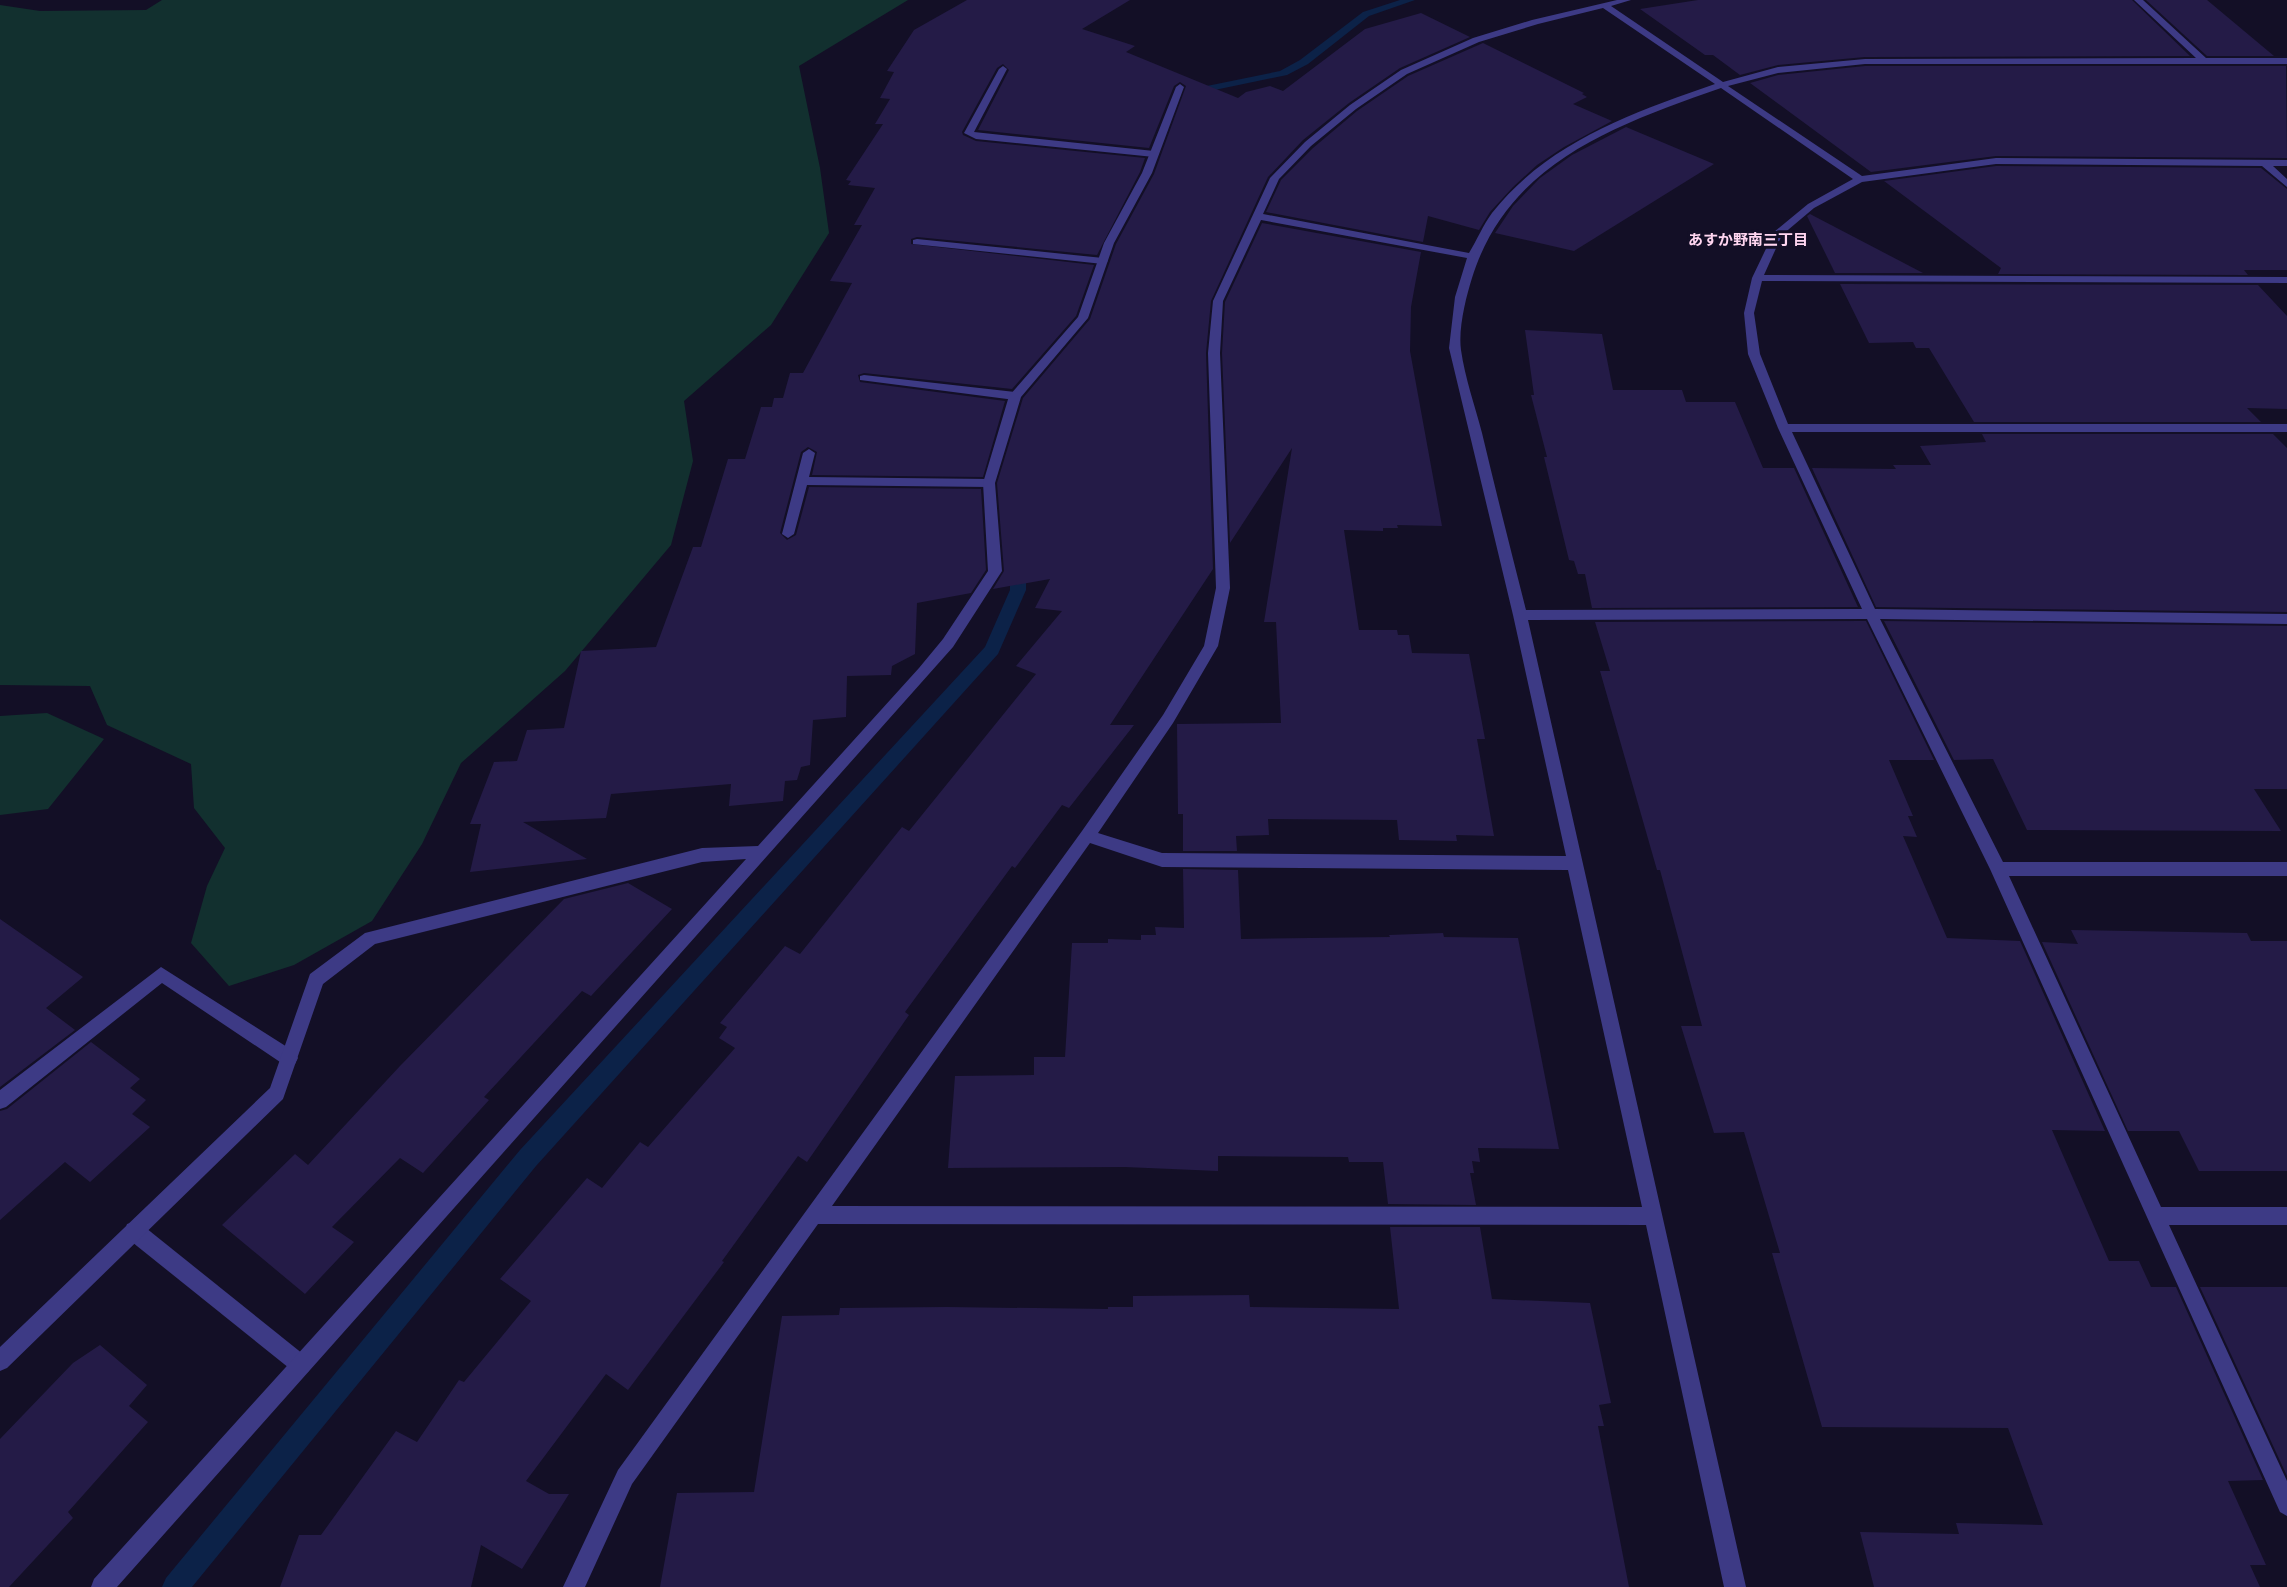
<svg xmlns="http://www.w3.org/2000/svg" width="2287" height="1587" viewBox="0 0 2287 1587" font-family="'Alegreya Sans','Noto Sans JP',sans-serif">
	<rect width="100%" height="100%" fill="#130f26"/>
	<g fill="#12302f">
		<polygon points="162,0 908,0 799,66 820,168 829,233 771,325 684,401 693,461 671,545 565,671 461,763 422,844 372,921 294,965 229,986 191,943 207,886 225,848 194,808 191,764 107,725 90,686 0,685 0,5 40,11 146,10"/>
		<polygon points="47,713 104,739 48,809 0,815 0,716"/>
	</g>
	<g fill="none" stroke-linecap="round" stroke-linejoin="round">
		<g fill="#0c2248" fill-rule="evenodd">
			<polygon points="1400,0 1415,0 1369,16 1308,64 1287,75 1205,92 1198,103 1189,101 1197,88 1280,71 1300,60 1363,12"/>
			<polygon points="1018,555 1026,560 1026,590 998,654 536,1166 192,1587 162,1587 166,1578 520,1150 985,647 1010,590 1010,560"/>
		</g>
	</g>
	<g fill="#241b47">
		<polygon points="967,0 1130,0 1082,29 1135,46 1126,52 1238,98 1246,92 1270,86 1283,91 1365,29 1421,13 1470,37 1400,68 1349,103 1303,140 1268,177 1211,301 1206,353 1213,569 1110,725 1134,725 1069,808 1062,805 1015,868 1012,866 905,1012 909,1015 807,1162 798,1156 722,1261 724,1262 628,1390 606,1374 526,1481 549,1494 569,1494 522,1569 481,1545 471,1587 280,1587 299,1535 321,1535 396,1431 417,1442 459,1380 464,1382 531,1301 500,1279 587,1178 602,1188 640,1142 648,1147 735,1048 719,1038 727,1027 720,1023 785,946 800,954 902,827 909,831 1036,674 1016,666 1062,611 1035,608 1050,579 993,589 1004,571 997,483 1023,398 1090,319 1116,244 1154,174 1186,86 1180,82 1174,86 1149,148 978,130 1009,70 1003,64 997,68 962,132 963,135 976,141 1145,158 1140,172 1097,255 917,237 911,239 911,244 1094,265 1076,316 1012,389 864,373 858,375 860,382 1005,401 983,477 812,475 817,452 808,447 801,452 780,533 787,540 796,535 809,487 981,489 986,570 971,593 917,603 915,654 892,666 891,675 847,676 846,717 813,720 810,765 801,767 797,780 785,781 783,801 729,806 731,784 611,794 606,818 523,822 587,859 470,872 481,824 470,824 494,762 517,761 527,730 564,728 581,651 656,647 693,547 701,547 728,459 745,459 761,407 772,407 774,398 783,398 790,373 803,373 852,283 830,281 862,225 854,225 875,188 848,185 851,181 846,180 883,124 875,124 890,99 880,98 894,72 887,71 914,30"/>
		<polygon points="1698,0 2132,0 2190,56 1865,57 1778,65 1740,75 1713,55 1705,55 1640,9"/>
		<polygon points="2146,0 2207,0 2274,56 2207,56"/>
		<polygon points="1483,43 1584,93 1582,94 1587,97 1573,104 1612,121 1564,147 1537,165 1513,187 1490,212 1479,230 1428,216 1423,242 1266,212 1281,180 1313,148 1357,111 1408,76"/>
		<polygon points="1865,66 2286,66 2287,158 1996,156 1871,172 1750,83 1778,75"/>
		<polygon points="1626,127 1714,164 1574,251 1495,233 1513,206 1540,178 1572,155"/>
		<polygon points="1996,166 2261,168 2287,189 2287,270 2244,270 2248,275 1998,274 2001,268 1884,181"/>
		<polygon points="1810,214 1923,273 1835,273 1807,216"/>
		<polygon points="1262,223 1421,252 1411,307 1410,351 1442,526 1397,525 1398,528 1383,528 1383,531 1344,530 1359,630 1397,630 1398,635 1409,635 1412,653 1469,654 1485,739 1477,739 1494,836 1456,835 1457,841 1399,840 1397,820 1268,819 1269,835 1236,836 1237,851 1183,851 1183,814 1178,814 1177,724 1281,723 1276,622 1264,622 1292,448 1230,543 1222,353 1225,302"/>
		<polygon points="1840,284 2258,285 2287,316 2287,409 2247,408 2261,422 1974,422 1929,348 1916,348 1913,342 1869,343"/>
		<polygon points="1525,330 1602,334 1613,390 1682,390 1686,402 1735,402 1763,468 1794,468 1858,607 1592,608 1585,574 1578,574 1574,561 1569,560 1544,457 1547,457 1531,395 1534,395"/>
		<polygon points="1982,434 2273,434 2287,448 2287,612 1876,607 1812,468 1896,469 1893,465 1931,465 1920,446 1986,442"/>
		<polygon points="1866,621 1934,760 1889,760 1913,816 1908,816 1917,837 1903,836 1947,938 2020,941 2105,1131 2052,1130 2109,1261 2139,1261 2151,1287 2176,1287 2263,1480 2228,1481 2266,1565 2250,1565 2260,1587 1874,1587 1860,1532 1959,1534 1956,1523 2043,1525 2008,1428 1822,1427 1772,1253 1780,1253 1744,1132 1714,1133 1681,1026 1702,1026 1660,870 1657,870 1600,671 1610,671 1595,622"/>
		<polygon points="1884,621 2287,626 2287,789 2254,789 2281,831 2027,830 1993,759 1954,760"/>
		<polygon points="1183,869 1238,870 1241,939 1390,937 1389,935 1443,933 1444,937 1518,938 1559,1149 1478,1148 1480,1162 1472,1161 1474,1173 1470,1173 1476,1205 1388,1204 1383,1162 1349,1162 1348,1157 1218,1156 1218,1171 1125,1167 948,1168 955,1076 1034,1075 1034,1057 1065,1057 1072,943 1108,943 1108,939 1141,940 1141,935 1156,935 1155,927 1184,928"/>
		<polygon points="628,883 672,909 591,996 582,991 484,1097 489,1100 423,1173 400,1158 332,1227 354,1242 305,1294 222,1225 295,1154 308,1165 400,1066 564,899"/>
		<polygon points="0,919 83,977 46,1008 75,1030 0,1087"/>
		<polygon points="2071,930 2247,933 2251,941 2287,941 2287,1171 2199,1171 2179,1131 2128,1131 2042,942 2078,944"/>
		<polygon points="91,1042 140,1079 130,1088 146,1100 132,1114 150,1127 90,1182 65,1162 0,1220 0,1111 7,1109"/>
		<polygon points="1390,1227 1480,1227 1492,1299 1590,1303 1611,1403 1599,1405 1604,1426 1598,1426 1629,1587 660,1587 677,1493 754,1492 782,1316 839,1315 840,1308 947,1307 1108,1309 1108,1307 1133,1307 1133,1296 1249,1295 1250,1307 1399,1309"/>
		<polygon points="2200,1287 2287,1287 2287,1476"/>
		<polygon points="100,1345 147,1385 129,1406 148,1422 68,1512 73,1518 9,1587 0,1587 0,1439 73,1363"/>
	</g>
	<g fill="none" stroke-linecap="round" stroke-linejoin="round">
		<g fill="#3d3a85" fill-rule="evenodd">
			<polygon points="1003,66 1007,69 974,132 1154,151 1159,154 1154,157 976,139 964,133 999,69"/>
			<polygon points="917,239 1103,258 1108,261 1103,264 913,244 913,240"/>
			<polygon points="864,375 1015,392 1021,396 1015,400 860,380 860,376"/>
			<polygon points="809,449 815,453 809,477 989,479 995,483 989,487 807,485 794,534 788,538 782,534 803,453"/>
			<polygon points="161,967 295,1052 298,1058 295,1064 289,1066 283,1064 162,983 6,1107 0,1109 0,1090"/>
			<polygon points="134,1222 141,1224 308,1358 311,1365 308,1372 301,1375 294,1372 127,1238 125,1231 127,1224"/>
		</g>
		<g fill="#3d3a85" fill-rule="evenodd">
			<path d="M1617,0H1631L1611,6L1723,82L1778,67L1865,59L2196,58L2134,0H2143L2206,58H2287V64H1865L1778,73L1728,86L1862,176L1996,158L2287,160V166H2273L2287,179V187L2262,166L1996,164L1862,182L1814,208L1782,235L1764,275L2287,277V283L1762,281L1754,313L1760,354L1788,424H2287V432H1792L1875,609L2287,614V624L1880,619L2003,862H2287V876H2009L2161,1207H2287V1225H2169L2287,1481V1516L2280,1512L1990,869L1867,619L1528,620L1746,1587H1724L1646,1225L818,1224L632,1484L585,1587H563L618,1470L1082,831L1163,715L1204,646L1216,588L1208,353L1213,301L1270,178L1305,142L1350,105L1401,70L1473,38L1532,20ZM1603,8L1715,84C1632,113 1548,142 1492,213C1483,225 1477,240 1469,253L1263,214L1279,179L1311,146L1356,109L1407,74L1479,42L1538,24ZM1721,88L1853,179L1808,204L1774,232L1752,278L1744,313L1748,354L1778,428L1862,609L1526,610C1511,551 1496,492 1482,433C1475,406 1465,378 1461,350C1458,329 1466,297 1472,278C1508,162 1616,125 1721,88ZM1261,220L1467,258L1455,297L1449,348L1513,615L1566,856L1162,853L1098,833L1173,723L1218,646L1230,588L1220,353L1223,301ZM1090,843L1162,867L1568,870L1642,1207L832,1206Z"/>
			<polygon points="1180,84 1184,87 1152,173 1114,243 1088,318 1021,397 995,483 1002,571 953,647 117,1587 91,1587 94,1579 746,859 702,862 375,944 323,984 283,1099 7,1368 0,1371 0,1347 270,1088 310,974 365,933 702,848 758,846 919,668 943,639 988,571 983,483 1009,396 1078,317 1104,243 1142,173 1176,87"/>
		</g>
	</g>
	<g text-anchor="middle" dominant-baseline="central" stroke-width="6" stroke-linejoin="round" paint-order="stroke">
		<g font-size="15" font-weight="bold" fill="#ffd6f0" stroke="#130f26">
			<text x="1748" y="240">あすか野南三丁目</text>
		</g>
	</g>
</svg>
